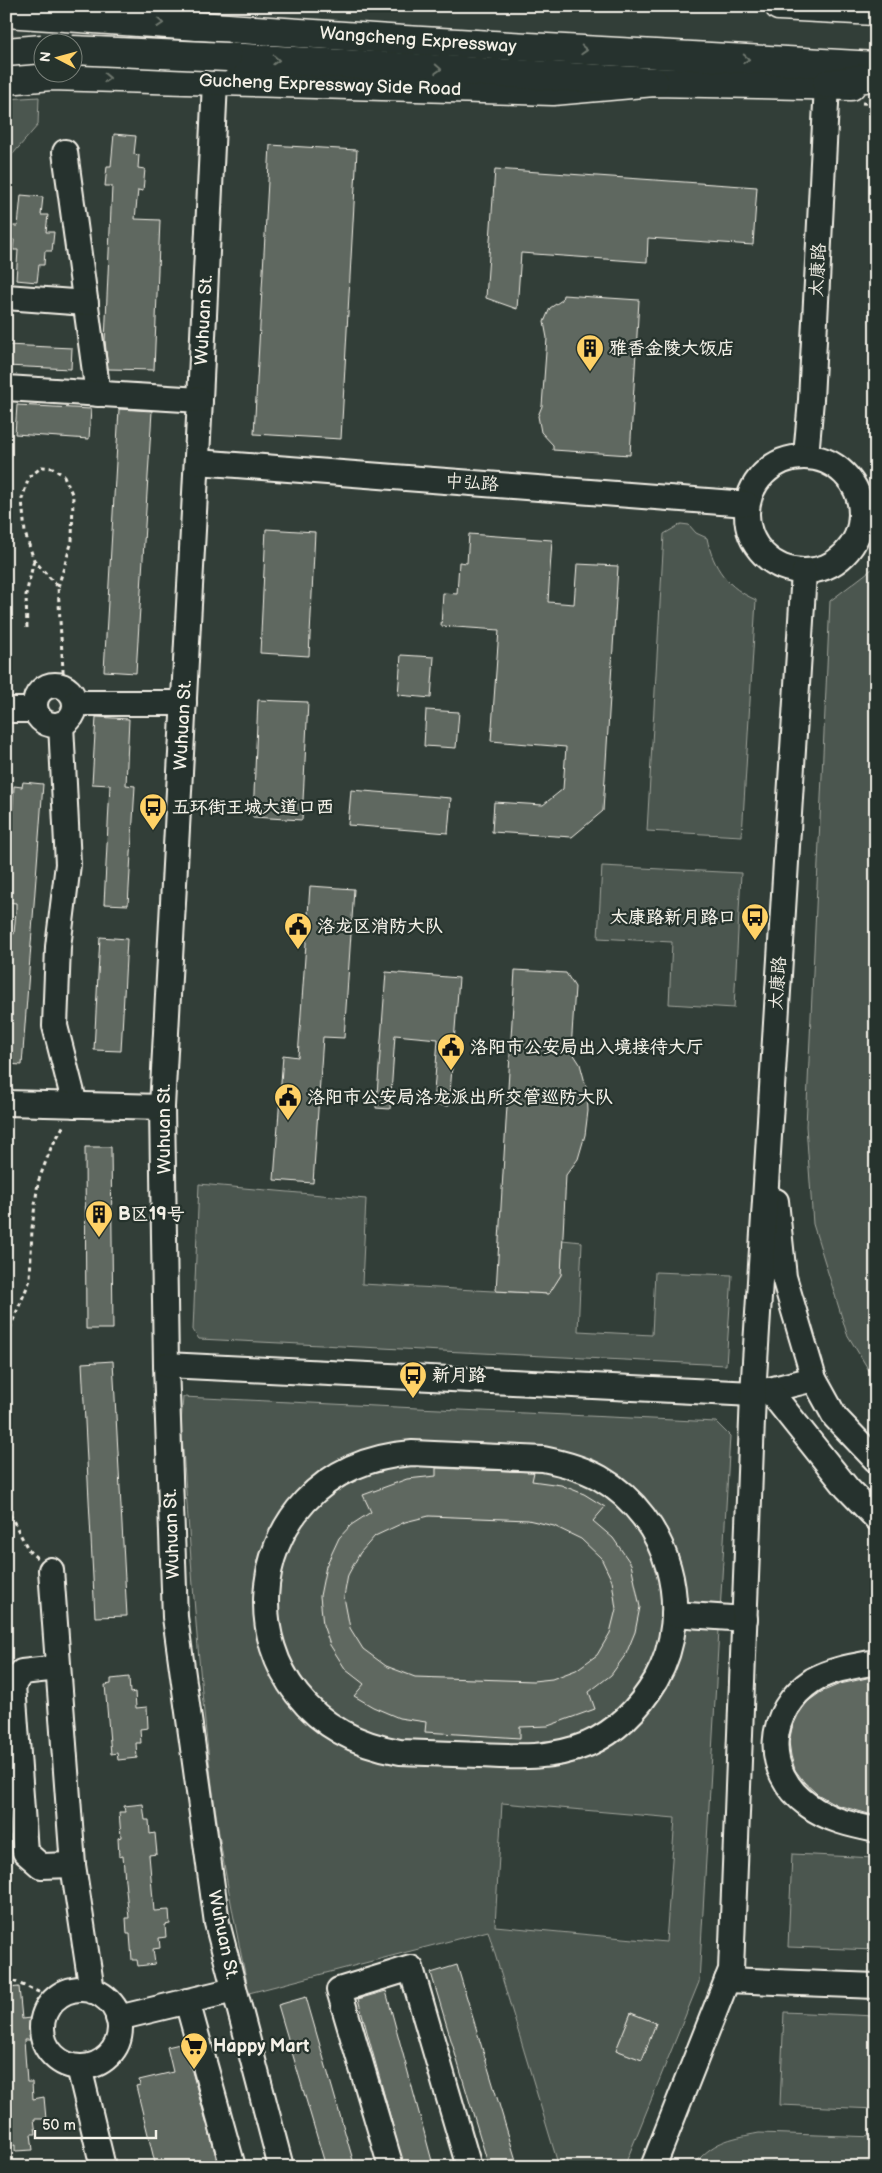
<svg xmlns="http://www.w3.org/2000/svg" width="882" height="2173" viewBox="0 0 882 2173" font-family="'Balsamiq Sans','LXGW WenKai TC',sans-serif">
	<rect width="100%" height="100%" fill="#323e38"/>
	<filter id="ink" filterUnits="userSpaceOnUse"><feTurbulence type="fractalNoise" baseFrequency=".02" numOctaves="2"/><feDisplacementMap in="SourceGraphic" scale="10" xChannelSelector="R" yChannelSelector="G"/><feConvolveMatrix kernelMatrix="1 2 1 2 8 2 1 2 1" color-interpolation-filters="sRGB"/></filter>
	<g filter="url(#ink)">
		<g fill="#4c564f" stroke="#a0a49c" fill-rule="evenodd">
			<polygon points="39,97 38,125 6,162 6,99"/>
			<path d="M681,524L689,525L696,533L707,538C713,568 728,588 756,600L742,836L647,831L664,534Z"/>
			<polygon points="872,569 876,569 876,1382 847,1334 813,1224 806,1126 830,601"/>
			<polygon points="602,866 741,873 734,1008 669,1004 672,942 598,938"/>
			<polygon points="199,1184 366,1199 362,1284 549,1294 561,1275 562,1240 582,1242 578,1331 652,1335 655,1272 732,1275 726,1365 199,1339 193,1330"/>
			<path d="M183,1397L716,1422L730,1436L699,1982L624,2167H559L488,1931L249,1993C234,1921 220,1850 211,1777C197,1660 190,1541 181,1423ZM502,1803L675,1818L666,1942L495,1926ZM631,2013L656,2023L642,2060L616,2050Z"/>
			<polygon points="792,1854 876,1858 876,1950 788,1947"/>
			<polygon points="784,2012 876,2016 876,2109 780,2105"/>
			<path d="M759,2133L876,2137V2167L753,2163L752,2167H692C713,2141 728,2139 759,2133Z"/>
		</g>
		<g fill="#5f6861" stroke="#f4f1e8" fill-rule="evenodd">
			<polygon points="114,134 136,136 134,154 139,155 138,168 145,169 143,191 138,190 135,219 160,220 154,370 108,369 105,341 112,186 105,186 107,166 111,166"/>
			<polygon points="270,145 357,150 341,439 254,434"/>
			<polygon points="495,169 757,187 753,245 648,238 647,262 521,253 517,309 486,298"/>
			<polygon points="21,195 43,197 41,215 48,215 46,232 54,232 52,251 45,251 44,265 39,265 37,282 16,280 18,250 13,250 14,240 9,239 11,226 18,226"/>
			<polygon points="563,295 639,300 630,455 553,450 553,445 541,432 538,416 542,406 547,338 544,322 550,308 562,300"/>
			<polygon points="6,345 72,348 71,369 6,366"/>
			<polygon points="17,405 91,409 89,439 15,434"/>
			<polygon points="119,409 152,411 136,673 104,671"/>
			<polygon points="266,529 315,532 309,656 260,653"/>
			<polygon points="469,534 552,540 548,602 574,604 577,564 618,566 603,811 572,837 492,832 494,802 543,805 563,789 566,747 491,741 499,630 441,626 443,593 457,594 459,562 467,563"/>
			<polygon points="401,655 434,657 431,698 398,695"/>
			<polygon points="258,700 308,702 302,820 253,817"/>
			<polygon points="426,710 459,712 456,748 424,746"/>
			<polygon points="96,717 129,719 126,785 135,786 128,905 104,904 110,785 92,784"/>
			<polygon points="23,782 43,784 22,1065 6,1064 6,934 14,934 16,910 16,903 7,902 14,786 22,787"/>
			<polygon points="351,790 451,798 448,833 348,825"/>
			<polygon points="310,886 354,889 344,1038 323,1037 313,1183 274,1180 283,1055 298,1057"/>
			<polygon points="100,937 127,939 121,1051 94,1050"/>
			<polygon points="515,970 566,973 575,987 571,1050 580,1064 587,1090 588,1111 585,1135 578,1159 566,1175 561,1275 549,1294 496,1291"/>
			<polygon points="386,972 459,978 449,1106 433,1105 438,1039 395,1035 390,1109 376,1108"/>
			<polygon points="85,1147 111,1147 113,1329 86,1329"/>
			<polygon points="113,1361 127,1616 95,1617 82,1363"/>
			<path d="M436,1468L534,1472L532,1481L561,1485L584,1494L605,1507L593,1521L613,1538L631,1564L640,1607L635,1632L626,1654L611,1675L589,1692L595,1709L548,1726L520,1727V1738L425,1732L426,1722L399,1718L373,1707L354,1696L364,1684L346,1670L330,1645L323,1625L320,1596L326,1566L339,1538L351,1525L371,1512L363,1495L407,1479L436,1476ZM429,1516L528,1520L554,1526L581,1539L601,1558L612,1581L616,1609L610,1633L597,1655L576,1670L552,1679L533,1681L415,1677L386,1666L363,1649L350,1628L344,1597L348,1575L360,1553L375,1536L405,1522Z"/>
			<polygon points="876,1676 876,1816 837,1805 817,1794 804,1782 795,1770 791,1756 789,1742 792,1728 798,1715 807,1702 821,1692 840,1684"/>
			<polygon points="129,1677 130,1693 135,1692 136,1708 147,1707 148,1728 140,1729 141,1743 136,1743 137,1758 118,1760 117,1753 111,1754 105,1685 111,1684 111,1679"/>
			<polygon points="143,1804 145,1820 149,1820 150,1834 155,1833 157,1854 149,1855 154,1911 169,1910 170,1924 165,1925 166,1937 159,1938 160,1948 153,1949 155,1964 138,1966 137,1960 132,1960 130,1934 127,1934 126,1918 129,1918 125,1881 123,1856 119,1857 118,1838 121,1837 119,1812 125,1812 124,1806"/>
			<polygon points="457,1965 518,2167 489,2167 431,1973"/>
			<polygon points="19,1987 22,2019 30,2018 32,2040 24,2040 27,2082 32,2082 33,2099 44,2097 46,2119 34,2119 36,2134 31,2134 33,2150 15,2151 15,2145 10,2146 8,2119 6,2119 6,1988"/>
			<polygon points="386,1991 432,2161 413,2167 404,2167 358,1999"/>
			<polygon points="306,1997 355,2167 326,2167 278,2005"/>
			<polygon points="631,2013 656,2023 642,2060 616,2050"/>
			<polygon points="184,2043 219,2167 156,2167 136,2086 140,2085 139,2080 173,2072 167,2047"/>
		</g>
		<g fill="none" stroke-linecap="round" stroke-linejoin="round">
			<g stroke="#f4f1e8" stroke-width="28">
				<g id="minor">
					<polyline points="215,82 200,400 162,1107 166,1365 175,1617 217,1923 281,2167"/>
					<polyline points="65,152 98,394"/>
					<polyline points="6,297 86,303"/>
					<polyline points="6,388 200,400"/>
					<polyline points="806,456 811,400 827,84"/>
					<circle cx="804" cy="514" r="57"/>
					<polyline points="197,462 747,504"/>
					<circle cx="55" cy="705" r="20"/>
					<polyline points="75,703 184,703"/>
					<polyline points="6,710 35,710"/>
					<polyline points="61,724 68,864 58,947 55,1026 75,1105"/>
					<polyline points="6,1103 162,1107"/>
					<polyline points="776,1201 784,1277 814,1379 835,1417 876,1460"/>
					<polyline points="166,1365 753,1394 814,1379"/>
					<polyline points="769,1390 847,1488 876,1518"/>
					<path d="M412,1453L543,1459C563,1463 582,1468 600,1478C669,1518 695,1610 656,1680C640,1707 617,1731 588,1744C552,1759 517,1757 480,1755C453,1754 427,1753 400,1752C214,1721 225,1467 412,1453Z"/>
					<polyline points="51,1570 73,1865 92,1991"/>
					<polyline points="674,1614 745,1619"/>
					<path d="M876,1662C855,1666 832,1669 813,1680C766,1711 762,1772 808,1805C828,1820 852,1825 876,1830"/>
					<polyline points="58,1668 22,1672 13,1685 25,1852 41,1866 73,1865"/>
					<polyline points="727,1980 876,1986"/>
					<circle cx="81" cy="2028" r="39"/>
					<polyline points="187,2001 233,2167"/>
					<polyline points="118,2018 234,1990"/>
					<polyline points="79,2067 103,2167"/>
					<polyline points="391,2167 339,1990 411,1968 469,2167"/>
					<polyline points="653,2167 731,1970 753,1394 804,572"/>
				</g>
			</g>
			<g stroke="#f4f1e8" stroke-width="31">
				<polyline id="major" points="6,80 51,76 553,91 654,82 851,86"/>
			</g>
			<g stroke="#f4f1e8" stroke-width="31">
				<g id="highway">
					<polyline points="779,6 876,11"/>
					<polyline points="6,13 404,40 876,66"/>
					<polyline points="227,57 654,82"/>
					<polyline points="827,84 872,77"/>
				</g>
			</g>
			<g stroke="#f4f1e8" stroke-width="3" stroke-dasharray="4 4" stroke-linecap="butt">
				<polyline points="862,103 876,104"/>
				<polyline points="861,519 874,517"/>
				<polyline points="58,587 72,541 73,496 64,476 53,468 42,467 29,477 22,499 25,533 34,560 58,587 64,687"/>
				<polyline points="27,628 26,595 34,560"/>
				<polyline points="6,1344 12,1323 30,1280 32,1228 38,1182 51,1148 65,1123"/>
				<polyline points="6,1507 29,1551 37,1558"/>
				<polyline points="6,1978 55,1999"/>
			</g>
			<use href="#minor" stroke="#26332d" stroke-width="24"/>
			<use href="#major" stroke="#26332d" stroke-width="28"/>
			<use href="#highway" stroke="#26332d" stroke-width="28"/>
			<g stroke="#f4f1e8" stroke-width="31" stroke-linecap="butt">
				<g id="highway-bridge">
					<polyline points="72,50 227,57"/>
					<polyline points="6,52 42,49"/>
				</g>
			</g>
			<use href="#highway-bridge" stroke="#26332d" stroke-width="28"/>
		</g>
		<defs><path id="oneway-chevron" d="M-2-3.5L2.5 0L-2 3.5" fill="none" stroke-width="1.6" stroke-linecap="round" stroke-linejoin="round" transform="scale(1.25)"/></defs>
		<g stroke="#6e766e">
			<use href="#oneway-chevron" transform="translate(160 23) rotate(4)"/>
			<use href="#oneway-chevron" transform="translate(584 50) rotate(3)"/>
			<use href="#oneway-chevron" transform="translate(746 59) rotate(3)"/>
			<use href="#oneway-chevron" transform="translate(276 60) rotate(3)"/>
			<use href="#oneway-chevron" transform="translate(438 69) rotate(3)"/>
			<use href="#oneway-chevron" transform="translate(107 78) rotate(2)"/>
		</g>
	</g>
	<defs>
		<g id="building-pin" transform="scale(1.4375)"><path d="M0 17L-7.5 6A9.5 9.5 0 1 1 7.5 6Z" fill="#ffd166" stroke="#26332d"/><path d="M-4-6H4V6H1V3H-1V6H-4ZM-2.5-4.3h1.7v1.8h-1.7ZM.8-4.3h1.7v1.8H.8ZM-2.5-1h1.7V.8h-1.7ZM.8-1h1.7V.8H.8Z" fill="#111"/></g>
		<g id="bus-pin" transform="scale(1.4375)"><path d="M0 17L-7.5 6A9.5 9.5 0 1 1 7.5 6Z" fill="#ffd166" stroke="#26332d"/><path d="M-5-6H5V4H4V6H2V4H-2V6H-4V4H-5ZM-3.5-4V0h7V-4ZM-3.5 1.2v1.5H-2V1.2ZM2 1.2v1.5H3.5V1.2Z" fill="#111"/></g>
		<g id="civic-pin" transform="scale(1.4375)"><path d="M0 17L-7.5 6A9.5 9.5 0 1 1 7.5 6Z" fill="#ffd166" stroke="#26332d"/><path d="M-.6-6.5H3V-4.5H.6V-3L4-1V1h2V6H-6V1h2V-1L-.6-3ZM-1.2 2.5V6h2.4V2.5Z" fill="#111"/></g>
		<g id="supermarket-pin" transform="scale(1.4375)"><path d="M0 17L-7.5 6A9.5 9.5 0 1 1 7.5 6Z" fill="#ffd166" stroke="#26332d"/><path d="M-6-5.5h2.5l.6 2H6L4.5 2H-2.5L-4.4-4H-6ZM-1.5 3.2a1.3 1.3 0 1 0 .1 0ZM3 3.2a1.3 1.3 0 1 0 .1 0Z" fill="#111"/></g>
	</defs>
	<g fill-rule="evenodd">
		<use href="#building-pin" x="590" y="348"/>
		<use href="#bus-pin" x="153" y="807"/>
		<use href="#bus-pin" x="755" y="917"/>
		<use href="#civic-pin" x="298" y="926"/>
		<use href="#civic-pin" x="451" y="1047"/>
		<use href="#civic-pin" x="288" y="1097"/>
		<use href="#building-pin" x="99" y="1214"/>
		<use href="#bus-pin" x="413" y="1375"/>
		<use href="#supermarket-pin" x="194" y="2046"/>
	</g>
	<g text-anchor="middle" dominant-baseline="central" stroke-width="4.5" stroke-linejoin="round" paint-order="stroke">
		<g font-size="18" fill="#f4f1e8" stroke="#26332d">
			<text transform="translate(418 40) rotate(4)">Wangcheng Expressway</text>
			<text transform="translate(330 85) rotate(2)">Gucheng Expressway Side Road</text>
			<text transform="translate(818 270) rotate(-87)">太康路</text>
			<text transform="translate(204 320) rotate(-87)">Wuhuan St.</text>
			<text transform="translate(472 483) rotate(4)">中弘路</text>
			<text transform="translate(183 725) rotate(-87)">Wuhuan St.</text>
			<text transform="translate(778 983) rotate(-86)">太康路</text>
			<text transform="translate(164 1129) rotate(-90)">Wuhuan St.</text>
			<text transform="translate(172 1534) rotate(-92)">Wuhuan St.</text>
			<text transform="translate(223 1935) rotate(78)">Wuhuan St.</text>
		</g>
		<g font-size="18" font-weight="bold" fill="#f4f1e8" stroke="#26332d" text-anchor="start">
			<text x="609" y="348">雅香金陵大饭店</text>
			<text x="172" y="807">五环街王城大道口西</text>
			<text x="736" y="917" text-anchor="end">太康路新月路口</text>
			<text x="317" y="926">洛龙区消防大队</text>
			<text x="470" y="1047">洛阳市公安局出入境接待大厅</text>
			<text x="307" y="1097">洛阳市公安局洛龙派出所交管巡防大队</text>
			<text x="118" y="1214">B区19号</text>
			<text x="432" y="1375">新月路</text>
			<text x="213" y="2046">Happy Mart</text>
		</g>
	</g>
	<rect width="882" height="2173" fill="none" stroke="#26332d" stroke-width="25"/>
	<rect x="12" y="12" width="857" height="2148" fill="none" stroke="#f4f1e8" stroke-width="2" filter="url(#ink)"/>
	<g transform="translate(58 58) rotate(276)"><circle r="24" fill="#26332d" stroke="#787f78"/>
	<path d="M0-4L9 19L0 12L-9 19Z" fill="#ffd166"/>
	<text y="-8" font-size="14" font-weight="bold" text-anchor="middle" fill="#f4f1e8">N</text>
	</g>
	<path d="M35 2130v8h121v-8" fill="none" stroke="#f4f1e8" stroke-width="2.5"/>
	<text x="42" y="2130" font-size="15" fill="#f4f1e8" stroke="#26332d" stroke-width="4" paint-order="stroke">50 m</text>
</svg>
